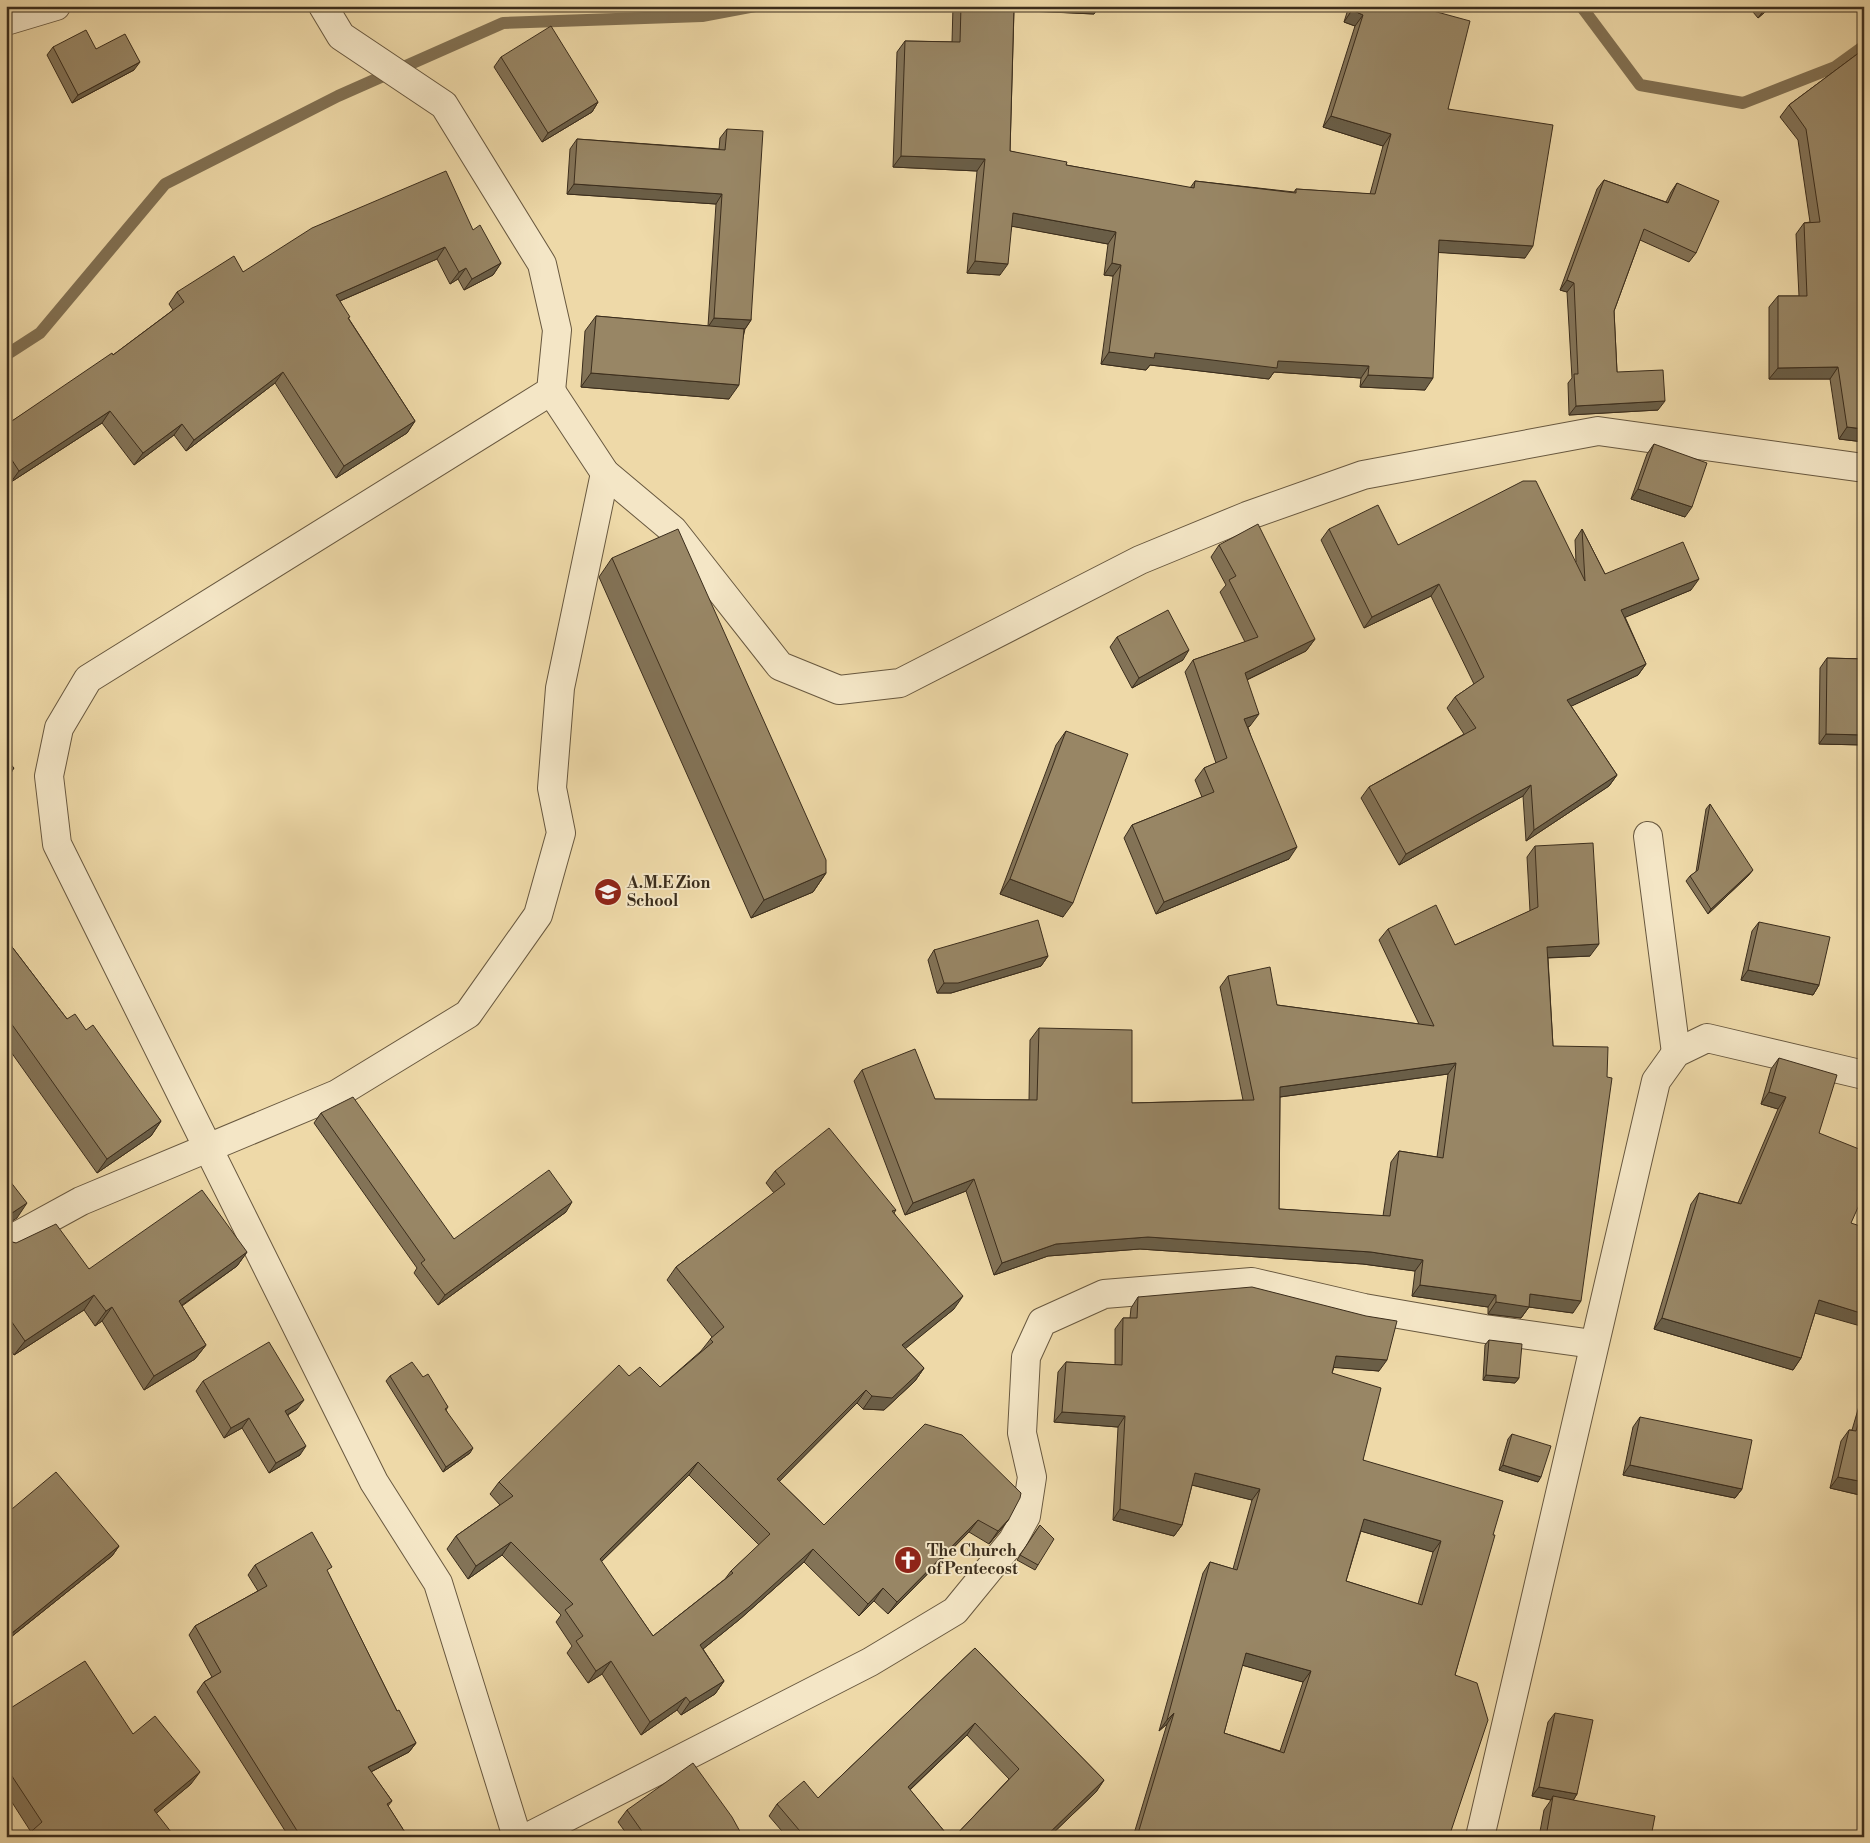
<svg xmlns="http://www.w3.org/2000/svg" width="1870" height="1843" viewBox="0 0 1870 1843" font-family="'Libre Bodoni',serif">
	<rect width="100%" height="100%" fill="#eed9a8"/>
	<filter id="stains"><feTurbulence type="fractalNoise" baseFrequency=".004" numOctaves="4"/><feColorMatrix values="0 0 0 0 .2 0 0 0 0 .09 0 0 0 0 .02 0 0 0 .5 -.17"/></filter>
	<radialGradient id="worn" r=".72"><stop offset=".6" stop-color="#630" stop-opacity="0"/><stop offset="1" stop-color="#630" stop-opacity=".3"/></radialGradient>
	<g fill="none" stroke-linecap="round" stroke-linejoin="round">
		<g stroke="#827153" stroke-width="12">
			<polyline points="1581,6 1640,85 1743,103 1835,67 1864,46"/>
			<polyline points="6,355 40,333 165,184 338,96 503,23 702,16 755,6"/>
		</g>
		<g stroke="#68583f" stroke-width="30">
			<g id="minor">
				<polyline points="323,6 341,36 444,105 542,264 557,330 551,391 88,679 59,728 49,776 57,844 374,1482 438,1583 517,1837"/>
				<polyline points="6,21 56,6"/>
				<polyline points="551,391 605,473 673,530 780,666 839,690 900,683 1140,560 1247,516 1363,475 1598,431 1864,468"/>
				<polyline points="1648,836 1676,1053"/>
				<polyline points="6,1242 81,1201 337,1094 468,1014 538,915 561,833 552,788 560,688 605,473"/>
				<polyline points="528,1837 870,1662 955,1611 1013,1540 1026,1516 1032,1477 1022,1433 1026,1357 1042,1322 1104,1294 1252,1282 1364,1308 1485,1329 1593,1344"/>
				<polyline points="1480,1837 1656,1081 1676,1053 1707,1038 1864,1075"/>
			</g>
		</g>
		<use href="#minor" stroke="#f4e6c6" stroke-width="28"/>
	</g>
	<g fill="#837357" stroke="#3b2d1c" fill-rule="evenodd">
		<polygon points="953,6 1099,6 1094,14 1014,10 1010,151 1066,165 1190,188 1195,181 1294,192 1296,189 1370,194 1383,146 1323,127 1355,26 1344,22 1349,6 1415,6 1448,109 1525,258 1438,252 1425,390 1360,387 1361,378 1274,372 1269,379 1150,365 1146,370 1101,364 1113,276 1104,275 1108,244 1012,226 1000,275 967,273 977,171 893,167 897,52 905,41 952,42"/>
		<polygon points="1748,6 1772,6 1758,18"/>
		<polygon points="53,47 96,49 134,70 72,103 47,55"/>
		<polygon points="1864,49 1864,442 1839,439 1830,379 1769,379 1769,307 1778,296 1799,296 1796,234 1804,223 1810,222 1798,140 1780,117 1789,105"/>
		<polygon points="501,57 598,102 592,112 542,142 494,67"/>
		<polygon points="727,129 751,320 745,329 729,399 581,387 585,331 596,316 708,326 716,204 567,194 570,149 577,139 719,149 720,138"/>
		<polygon points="1604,180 1666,202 1671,192 1677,183 1696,253 1689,262 1640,240 1614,311 1617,372 1658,410 1569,415 1568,383 1572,378 1567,292 1560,290 1597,189"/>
		<polygon points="473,230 501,263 493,275 464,290 458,279 450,284 437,259 340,301 349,319 415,421 407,433 336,478 275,383 186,451 174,435 134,465 102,423 11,482 6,475 6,425 113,355 173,310 169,304 177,292 243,272"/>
		<polygon points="1654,444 1685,517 1631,499 1647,454"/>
		<polygon points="1329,529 1398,545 1576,562 1575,540 1582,529 1605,574 1691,590 1625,617 1646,664 1638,675 1571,706 1617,775 1609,786 1526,841 1523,796 1399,865 1361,798 1369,787 1464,734 1447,708 1455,697 1474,684 1431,596 1364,628 1321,540"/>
		<polygon points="1219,545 1315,639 1306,651 1247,680 1250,726 1248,727 1289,859 1156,914 1124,838 1132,825 1202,797 1195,780 1204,768 1216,763 1185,672 1193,660 1245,642 1220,592 1226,585 1211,557"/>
		<polygon points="612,558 826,873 813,892 751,918 599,577"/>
		<polygon points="1117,637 1183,660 1132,688 1110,647"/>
		<polygon points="1827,658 1864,659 1864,745 1819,744 1820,668"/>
		<polygon points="1066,731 1063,917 1000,894 1056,745"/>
		<polygon points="1710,804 1749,875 1708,914 1686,881 1690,876 1696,872 1706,809"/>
		<path d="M1535,846L1590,956L1548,958L1553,1046L1573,1313L1529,1307L1521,1318L1488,1314V1307L1412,1296L1415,1271L1363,1264L1140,1249L1048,1256L994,1275L966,1191L905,1215L854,1081L862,1070L935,1099L1029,1100L1030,1040L1039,1028L1132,1103L1243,1100L1220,987L1228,976L1277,1005L1419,1024L1379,940L1388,929L1455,945L1530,911L1527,857ZM1448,1074L1437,1157L1399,1151L1391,1162L1383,1216L1279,1209L1280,1097Z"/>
		<polygon points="1864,856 1864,866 1861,866"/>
		<polygon points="1759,922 1819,985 1813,995 1741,980 1752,931"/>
		<polygon points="6,939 67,1019 86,1030 161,1121 151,1136 97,1173 6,1045"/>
		<polygon points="934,950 1048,956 1041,966 951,993 937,993 928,960"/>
		<polygon points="1779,1058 1819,1133 1815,1313 1801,1358 1793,1370 1654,1329 1691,1204 1699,1193 1738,1203 1778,1109 1761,1104 1771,1069"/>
		<polygon points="321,1113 454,1239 566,1212 438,1305 414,1273 417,1268 314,1123"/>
		<path d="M775,1171L896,1210L894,1213L954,1309L905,1348L924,1368L915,1381L884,1410L863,1409L857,1403L779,1481L824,1525L1009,1519L989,1544L969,1532L888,1614L874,1601L859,1616L804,1562L740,1619L703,1649L724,1681L715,1694L681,1715L677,1710L641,1735L602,1674L588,1683L567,1653L572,1646L556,1622L561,1615L502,1555L468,1579L447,1549L456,1536L500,1505L490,1494L499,1482L629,1376L660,1387L701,1351L712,1337L667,1280L676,1267L774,1193L766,1183ZM689,1475L759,1545L731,1571L725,1579L653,1636L601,1562Z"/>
		<polygon points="6,1239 9,1241 89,1269 247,1252 237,1266 182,1306 206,1345 195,1359 144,1390 102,1321 95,1326 84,1310 14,1355 6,1343"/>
		<path d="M1138,1297L1379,1371L1334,1367L1332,1373L1363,1460L1493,1535L1455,1675L1449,1837H1133L1167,1724L1159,1731L1203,1573L1210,1562L1233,1569L1252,1500L1192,1485L1182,1525L1174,1536L1113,1520L1118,1427L1054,1422L1058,1372L1066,1362L1115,1365V1329L1123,1318H1130L1131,1308ZM1361,1531L1433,1552L1418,1604L1346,1581ZM1242,1665L1303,1682L1280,1751L1224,1733Z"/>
		<polygon points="1489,1340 1519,1378 1515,1383 1483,1380 1485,1345"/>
		<polygon points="390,1376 423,1377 448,1407 446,1410 470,1453 443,1472 386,1381"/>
		<polygon points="203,1381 297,1409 288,1415 300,1455 269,1473 242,1428 224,1438 196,1391"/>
		<polygon points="1864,1389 1864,1496 1830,1488 1841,1441 1849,1430 1852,1430"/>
		<polygon points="1640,1417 1742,1489 1735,1498 1623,1475 1633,1427"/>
		<polygon points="1512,1434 1538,1482 1499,1470 1508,1439"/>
		<polygon points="6,1514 119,1546 112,1556 6,1641"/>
		<polygon points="1040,1525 1038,1565 1035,1570 1017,1560"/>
		<polygon points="255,1565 328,1573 397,1711 416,1743 409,1752 371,1772 392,1801 388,1806 408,1837 289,1837 197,1692 204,1682 212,1677 189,1635 195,1626 258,1591 248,1575"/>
		<polygon points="975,1648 1104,1780 1096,1792 1049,1837 954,1837 1009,1779 967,1735 910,1790 949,1837 787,1837 769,1816 777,1804 818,1798"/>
		<polygon points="6,1711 133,1734 191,1784 156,1813 31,1832 6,1793"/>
		<polygon points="1555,1713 1577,1794 1573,1800 1651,1837 1539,1837 1544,1810 1551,1800 1532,1796 1548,1722"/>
		<polygon points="627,1810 743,1837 629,1837 618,1822"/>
	</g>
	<g fill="#6a5e47" stroke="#3b2d1c">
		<polygon points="1009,6 1099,6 1094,14 1006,10"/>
		<polygon points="1767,6 1772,6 1758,18"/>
		<polygon points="1352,10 1363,15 1355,26 1344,22"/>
		<polygon points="140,62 134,70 72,103 78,95"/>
		<polygon points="598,102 592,112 542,142 548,133"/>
		<polygon points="1331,116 1391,134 1383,146 1323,127"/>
		<polygon points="901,156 985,159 977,171 893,167"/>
		<polygon points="574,184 722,194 716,204 567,194"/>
		<polygon points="1013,213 1116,232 1108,244 1005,225"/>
		<polygon points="1439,240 1533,246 1525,258 1431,252"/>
		<polygon points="445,247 437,259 328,306 336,295"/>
		<polygon points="975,261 1008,264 1000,275 967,273"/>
		<polygon points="501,263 493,275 464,290 472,279"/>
		<polygon points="1112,263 1121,265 1113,276 1104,275"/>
		<polygon points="466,268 458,279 450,284 459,272"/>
		<polygon points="1567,280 1574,283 1567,292 1560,290"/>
		<polygon points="714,318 751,320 745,329 708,327"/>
		<polygon points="1109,352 1155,353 1369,366 1361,378 1274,372 1269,379 1150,365 1146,370 1101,364"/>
		<polygon points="1838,367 1830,379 1769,379 1778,368"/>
		<polygon points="283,372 275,383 186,451 194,440"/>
		<polygon points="591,373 739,385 729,399 581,387"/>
		<polygon points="1368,375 1433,378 1425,390 1360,387"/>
		<polygon points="1665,401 1658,410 1569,415 1576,406"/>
		<polygon points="110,411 102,423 11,482 19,471"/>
		<polygon points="415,421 407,433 336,478 344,466"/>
		<polygon points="182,424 174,435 134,465 143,453"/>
		<polygon points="1847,427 1864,429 1864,442 1839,439"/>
		<polygon points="1638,489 1692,507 1685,517 1631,499"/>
		<polygon points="1699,579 1691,590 1614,622 1621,610"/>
		<polygon points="1439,584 1431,596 1364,628 1372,617"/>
		<polygon points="1315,639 1306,651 1236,685 1245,673"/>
		<polygon points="1189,650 1183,660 1132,688 1139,678"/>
		<polygon points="1646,664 1638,675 1559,712 1567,700"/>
		<polygon points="1259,714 1250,726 1236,731 1244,719"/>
		<polygon points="1826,734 1864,735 1864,745 1819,744"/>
		<polygon points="14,768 11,773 6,777 6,776"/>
		<polygon points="1617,775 1609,786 1526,841 1534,830"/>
		<polygon points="1531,785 1523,796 1399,865 1406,854"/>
		<polygon points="1297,847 1289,859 1156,914 1164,902"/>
		<polygon points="1864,861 1864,866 1861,866"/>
		<polygon points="1753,870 1749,875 1708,914 1711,909"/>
		<polygon points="826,873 813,892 751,918 764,900"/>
		<polygon points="1010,879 1073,903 1063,917 1000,894"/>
		<polygon points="1599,944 1590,956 1539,958 1547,947"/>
		<polygon points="1048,956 1041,966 951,993 937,993 944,983"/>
		<polygon points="1748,970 1819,985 1813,995 1741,980"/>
		<polygon points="1456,1063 1448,1074 1272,1098 1280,1087"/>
		<polygon points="1769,1092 1786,1097 1778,1109 1761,1104"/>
		<polygon points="161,1121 151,1136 97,1173 107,1159"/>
		<polygon points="974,1179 966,1191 905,1215 913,1203"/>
		<polygon points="572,1202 566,1212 438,1305 445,1295"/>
		<polygon points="27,1203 17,1218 6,1225 6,1217"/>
		<polygon points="1148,1237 1371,1252 1423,1260 1415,1271 1363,1264 1140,1249 1048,1256 994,1275 1002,1263 1056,1244"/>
		<polygon points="247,1252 237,1266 168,1315 179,1301"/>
		<polygon points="1420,1285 1496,1295 1488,1307 1412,1296"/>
		<polygon points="1530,1294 1581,1301 1573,1313 1529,1307 1521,1318 1488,1314 1496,1302"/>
		<polygon points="94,1295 84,1310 14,1355 25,1341"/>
		<polygon points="963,1296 954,1309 894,1358 902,1345"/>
		<polygon points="1819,1300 1864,1314 1864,1327 1811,1312"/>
		<polygon points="112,1307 102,1321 95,1326 106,1311"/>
		<polygon points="1662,1318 1801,1358 1793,1370 1654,1329"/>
		<polygon points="206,1345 195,1359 144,1390 154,1376"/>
		<polygon points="1336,1356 1387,1360 1379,1371 1328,1367"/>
		<polygon points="924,1368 915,1381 884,1410 863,1409 872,1396"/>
		<polygon points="1486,1375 1519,1378 1515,1383 1483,1380"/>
		<polygon points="866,1390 857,1403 769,1492 777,1479"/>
		<polygon points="304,1400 297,1409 278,1420 285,1411"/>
		<polygon points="1062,1412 1125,1416 1118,1427 1054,1422"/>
		<polygon points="249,1418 242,1428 224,1438 231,1428"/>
		<polygon points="306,1446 300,1455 269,1473 276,1463"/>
		<polygon points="473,1448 470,1453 443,1472 446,1467"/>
		<polygon points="698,1462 689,1475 591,1572 600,1559"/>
		<polygon points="1503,1465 1541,1477 1538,1482 1499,1470"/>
		<polygon points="1630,1465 1742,1489 1735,1498 1623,1475"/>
		<polygon points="1195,1473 1260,1489 1252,1500 1188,1484"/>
		<polygon points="1838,1477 1864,1482 1864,1496 1830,1488"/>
		<polygon points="1120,1509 1182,1525 1174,1536 1113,1520"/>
		<polygon points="1009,1519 1000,1531 989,1544 998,1531"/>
		<polygon points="1364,1519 1441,1541 1433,1552 1357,1530"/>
		<polygon points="978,1520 969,1532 888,1614 897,1602"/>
		<polygon points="511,1542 502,1555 468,1579 476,1566"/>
		<polygon points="119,1546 112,1556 6,1641 12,1633"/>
		<polygon points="813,1549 804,1562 740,1619 692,1658 700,1645"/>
		<polygon points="883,1588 874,1601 859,1616 868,1604"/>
		<polygon points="1246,1653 1311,1671 1303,1682 1238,1664"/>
		<polygon points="611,1661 602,1674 588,1683 596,1671"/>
		<polygon points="724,1681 715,1694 681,1715 690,1702"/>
		<polygon points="686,1697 677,1710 641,1735 650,1722"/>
		<polygon points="1174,1713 1167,1724 1159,1731 1167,1720"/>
		<polygon points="975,1723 967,1735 900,1799 908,1787"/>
		<polygon points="416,1743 409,1752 361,1777 368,1767"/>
		<polygon points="200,1772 191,1784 145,1823 154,1810"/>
		<polygon points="1104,1780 1096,1792 1049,1837 1045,1837"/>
		<polygon points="1539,1787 1577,1794 1571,1804 1553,1796 1551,1800 1532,1796"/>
	</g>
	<g fill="#988665" stroke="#3b2d1c" fill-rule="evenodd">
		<polygon points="961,6 1014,6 1010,151 1067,162 1066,165 1194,188 1195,181 1296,193 1296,189 1375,194 1391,134 1331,116 1363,15 1352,10 1353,6 1415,6 1470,21 1448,109 1553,125 1533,246 1439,240 1433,378 1368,375 1369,366 1278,361 1277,368 1155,353 1154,358 1109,352 1121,265 1112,263 1116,232 1013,213 1008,264 975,261 985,159 901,156 905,41 960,42"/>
		<polygon points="551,26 598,102 548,133 501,57"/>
		<polygon points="86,30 96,49 125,34 140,62 78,95 53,47"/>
		<polygon points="1864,49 1864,429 1847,427 1838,367 1778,368 1778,296 1807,296 1804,223 1820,222 1806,129 1789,105"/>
		<polygon points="727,129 763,131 751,320 714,318 722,194 574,184 577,139 725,150"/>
		<polygon points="446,171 473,230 480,225 501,263 472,279 466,268 459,272 445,247 336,295 350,317 348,318 415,421 344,466 283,372 194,440 182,424 143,453 110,411 19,471 6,451 6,425 112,353 113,355 184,302 177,292 234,256 243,272 312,228"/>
		<polygon points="1604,180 1668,203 1677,183 1719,201 1696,253 1644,229 1614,311 1617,372 1663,370 1665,401 1576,406 1574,374 1578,374 1574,283 1567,280"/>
		<polygon points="596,316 744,329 739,385 591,373"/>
		<polygon points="1654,444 1707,463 1692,507 1638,489"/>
		<polygon points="1523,481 1536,481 1585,581 1582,529 1605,574 1683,542 1699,579 1621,610 1646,664 1567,700 1617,775 1534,830 1531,785 1406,854 1369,787 1476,728 1455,697 1484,677 1439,584 1372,617 1329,529 1378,505 1398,545"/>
		<polygon points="1258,524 1315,639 1245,673 1259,714 1244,719 1297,847 1164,902 1132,825 1214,792 1204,768 1227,758 1193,660 1258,637 1229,580 1236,576 1219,545"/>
		<polygon points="678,529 826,860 826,873 764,900 612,558"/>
		<polygon points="1168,610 1189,650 1139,678 1117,637"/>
		<polygon points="1827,658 1864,659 1864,735 1826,734"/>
		<polygon points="1066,731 1128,754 1073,903 1010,879"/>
		<polygon points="6,759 14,768 6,776"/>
		<polygon points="1710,804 1753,870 1711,909 1690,876 1698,870"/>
		<path d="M1593,843L1599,944L1547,947L1553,1046L1608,1047L1607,1077L1612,1078L1581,1301L1530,1294L1529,1307L1496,1302V1295L1420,1285L1423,1260L1371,1252L1148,1237L1056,1244L1002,1263L974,1179L913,1203L862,1070L915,1049L935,1099L1037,1100L1039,1028L1132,1030V1103L1254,1100L1228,976L1270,967L1277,1005L1434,1026L1388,929L1436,905L1455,945L1538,907L1535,846ZM1456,1063L1443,1158L1399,1151L1390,1216L1279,1209L1280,1087Z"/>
		<polygon points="1038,920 1048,956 958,983 944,983 934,950"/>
		<polygon points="1759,922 1830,937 1819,985 1748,970"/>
		<polygon points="6,939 67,1019 75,1014 86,1030 93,1025 161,1121 107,1159 8,1019 6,1021"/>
		<polygon points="1779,1058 1837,1075 1819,1133 1864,1151 1864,1194 1851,1223 1863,1227 1862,1230 1864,1231 1864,1314 1819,1300 1801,1358 1662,1318 1699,1193 1741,1204 1786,1097 1769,1092"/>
		<polygon points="353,1097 454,1239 549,1170 572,1202 445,1295 421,1263 425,1260 321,1113"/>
		<path d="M829,1128L896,1210L892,1211L963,1296L902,1345L924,1368L892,1398L872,1396L866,1390L777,1479L824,1525L925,1424L962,1435L1021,1493L1020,1498L1009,1519L998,1531L978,1520L897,1602L883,1588L868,1604L813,1549L749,1607L700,1645L724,1681L690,1702L686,1697L650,1722L611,1661L596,1671L576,1641L583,1636L565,1610L573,1604L511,1542L476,1566L456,1536L513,1496L499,1482L619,1365L629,1376L640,1367L660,1387L713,1342L710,1339L724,1327L676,1267L785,1184L775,1171ZM698,1462L770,1534L731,1571L733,1573L653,1636L600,1559Z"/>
		<polygon points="6,1176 27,1203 6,1217"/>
		<polygon points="202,1190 247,1252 179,1301 206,1345 154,1376 112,1307 106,1311 94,1295 25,1341 7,1315 11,1312 6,1305 6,1239 9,1241 16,1243 56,1224 89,1269"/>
		<path d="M1252,1287L1366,1316L1397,1321L1387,1360L1336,1356L1332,1373L1381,1388L1363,1460L1503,1501L1493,1535H1495L1455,1675L1477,1683L1488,1720L1449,1837H1137L1174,1713L1167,1720L1210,1562L1237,1570L1260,1489L1195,1473L1182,1525L1120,1509L1125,1416L1062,1412L1066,1362L1122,1365L1123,1318H1137L1138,1297ZM1364,1519L1441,1541L1422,1605L1346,1581ZM1246,1653L1311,1671L1284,1753L1224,1733Z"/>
		<polygon points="1489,1340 1522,1344 1519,1378 1486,1375"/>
		<polygon points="269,1342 304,1400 285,1411 306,1446 276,1463 249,1418 231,1428 203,1381"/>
		<polygon points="412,1362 423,1377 428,1374 448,1407 445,1409 473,1448 446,1467 390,1376"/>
		<polygon points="1864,1405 1864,1482 1838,1477 1849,1430 1856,1431"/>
		<polygon points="1640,1417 1752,1440 1742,1489 1630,1465"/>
		<polygon points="1512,1434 1551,1446 1541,1477 1503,1465"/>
		<polygon points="56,1472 119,1546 12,1633 6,1626 6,1528 12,1523 6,1517 6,1514"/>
		<polygon points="1040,1525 1054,1539 1038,1565 1020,1555"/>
		<polygon points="312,1532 332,1567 327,1570 397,1711 399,1710 416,1743 368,1767 392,1801 387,1804 408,1837 301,1837 204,1682 221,1672 195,1626 267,1586 255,1565"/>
		<polygon points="975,1648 1104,1780 1045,1837 954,1837 1019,1769 975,1723 908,1787 949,1837 805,1837 777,1804 804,1781 818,1798"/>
		<polygon points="85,1661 133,1734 155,1716 200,1772 154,1810 175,1837 25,1837 42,1822 6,1767 6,1711"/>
		<polygon points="1555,1713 1593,1720 1577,1794 1539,1787"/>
		<polygon points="693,1763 732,1817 743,1837 646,1837 627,1810"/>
		<polygon points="1553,1796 1655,1816 1651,1837 1546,1837"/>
	</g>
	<defs>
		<g id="school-disc" transform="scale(1.4375)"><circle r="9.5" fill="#8f2418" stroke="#f4e6c6"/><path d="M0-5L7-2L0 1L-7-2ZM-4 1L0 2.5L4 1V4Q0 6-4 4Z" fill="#fff"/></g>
		<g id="church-disc" transform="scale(1.4375)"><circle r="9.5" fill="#8f2418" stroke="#f4e6c6"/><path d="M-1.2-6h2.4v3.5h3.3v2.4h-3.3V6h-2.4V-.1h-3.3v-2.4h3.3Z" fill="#fff"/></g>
	</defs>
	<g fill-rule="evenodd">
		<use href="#school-disc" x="608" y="892"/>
		<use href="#church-disc" x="908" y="1560"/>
	</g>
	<g text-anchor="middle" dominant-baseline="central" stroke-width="4" stroke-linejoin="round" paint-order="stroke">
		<g font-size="16" font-weight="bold" fill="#3b2d1c" stroke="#f4e6c6" text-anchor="start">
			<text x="627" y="883">A.M.E Zion<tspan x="627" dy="18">School</tspan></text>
			<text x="927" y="1551">The Church<tspan x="927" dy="18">of Pentecost</tspan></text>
		</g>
	</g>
	<rect width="1870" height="1843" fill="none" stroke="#eed9a8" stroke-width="25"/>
	<rect x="8" y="8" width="1855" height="1828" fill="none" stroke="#3b2d1c" stroke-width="2.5"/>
	<rect x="12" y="12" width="1845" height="1818" fill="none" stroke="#3b2d1c"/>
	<rect width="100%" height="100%" filter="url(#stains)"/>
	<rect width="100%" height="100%" fill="url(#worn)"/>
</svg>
